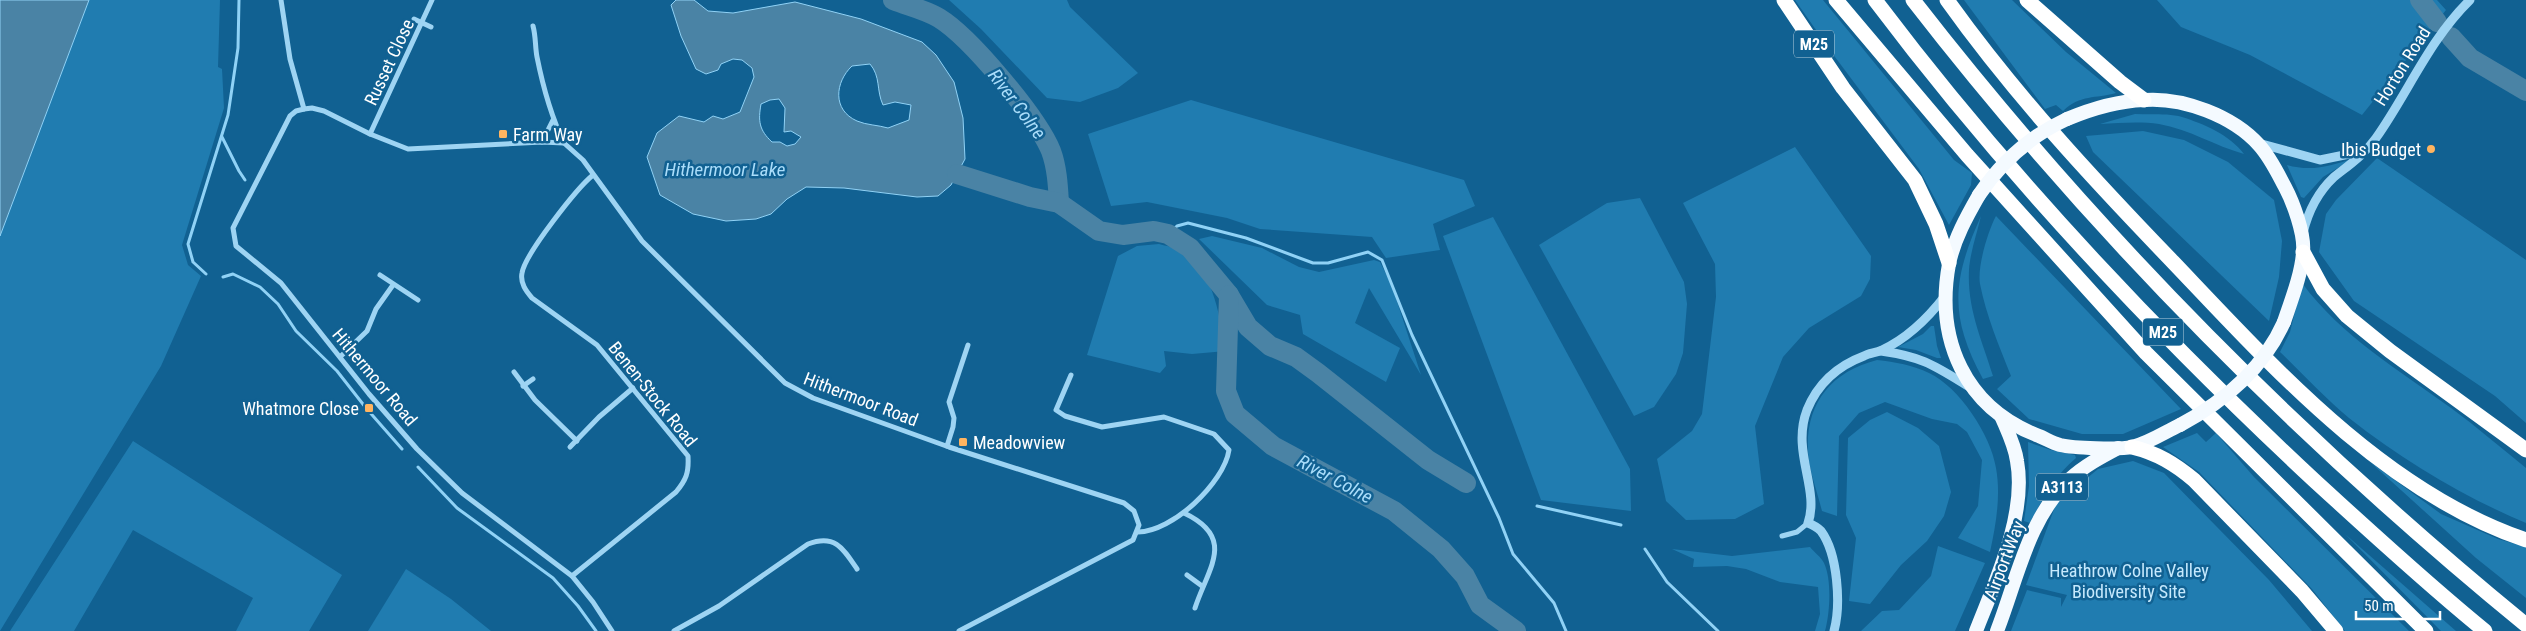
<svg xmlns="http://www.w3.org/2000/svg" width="2526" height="631" viewBox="0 0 2526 631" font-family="'Roboto Condensed',sans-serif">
	<rect width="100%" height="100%" fill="#116192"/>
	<g fill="#207cb0">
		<polygon points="89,0 220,0 218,67 222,69 224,108 182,245 188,265 201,276 161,366 0,631 0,236"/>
		<polygon points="949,0 1067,0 1070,7 1138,73 1118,88 1080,102 1047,98 981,29"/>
		<polygon points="1795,0 1823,0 1954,160 1972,173 1971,185 1949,225 1919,169 1835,57"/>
		<path d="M1964,0H2012L2066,52L2116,93C2095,99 2081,94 2063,111L2056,105L2045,109Z"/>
		<polygon points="2157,0 2437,0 2446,10 2362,115 2250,55 2181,27"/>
		<polygon points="1191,100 1464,180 1475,206 1433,224 1440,250 1386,258 1372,237 1260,229 1227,218 1147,202 1111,206 1088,134"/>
		<path d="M2135,114C2150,115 2168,113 2182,117C2204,124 2230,135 2244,154C2215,146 2189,129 2159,124C2140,121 2119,123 2100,124Z"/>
		<polygon points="2143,131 2184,140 2228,162 2274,200 2282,241 2279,277 2269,321 2093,152 2086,136"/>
		<polygon points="1795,147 1871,256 1870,279 1861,296 1809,328 1783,357 1755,426 1764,504 1735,519 1686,520 1666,501 1657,459 1692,431 1702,414 1716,297 1715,264 1683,203"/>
		<path d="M2354,158L2323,177L2304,198L2301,197L2287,165C2311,172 2332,166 2354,158Z"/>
		<polygon points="2377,158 2526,260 2526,423 2495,396 2354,301 2319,252 2326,214 2336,200"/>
		<polygon points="1640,198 1684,282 1687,304 1683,353 1676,374 1654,407 1634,416 1539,245 1607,203"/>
		<path d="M1981,216C1977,233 1970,253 1969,270C1967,309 1982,340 1993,376L1983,379C1949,317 1952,280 1981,216Z"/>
		<path d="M1996,216L2181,409L2123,434H2082L2029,419L1997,389L2011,376C1999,346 1986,315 1980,284C1977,267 1988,231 1996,216Z"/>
		<polygon points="1493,217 1630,469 1631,511 1541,500 1443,236"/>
		<polygon points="1212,236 1262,248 1299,267 1319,272 1374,260 1380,262 1392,286 1421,375 1369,288 1355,323 1400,348 1386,382 1303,334 1300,315 1267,305 1199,239"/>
		<path d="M1159,244C1166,246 1175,247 1181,251C1215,272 1219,316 1226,351L1192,354L1164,351L1166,366L1160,373L1087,355L1118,256L1137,246Z"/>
		<path d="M2302,283C2342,337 2399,370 2451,408C2477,427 2501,448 2526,468V523C2462,496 2404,461 2349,418C2325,398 2303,374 2280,352L2290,332Z"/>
		<polygon points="1931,326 1934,326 1937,346 1941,358 1937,358 1916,350 1898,347 1923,334"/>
		<path d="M1877,360C1895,362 1913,365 1929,373C1959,387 1991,435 1996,468C2001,496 1996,524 1990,552L1958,538L1978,506L1982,460L1967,432L1957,424L1932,419L1885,402L1859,413L1839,436L1837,516L1822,511C1818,495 1812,478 1809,462C1802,410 1826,373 1877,360Z"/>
		<polygon points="1887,412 1918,428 1939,446 1951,492 1944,516 1927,541 1901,565 1870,604 1849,601 1856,538 1846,515 1848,438 1870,420"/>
		<polygon points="2197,433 2206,442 2216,433 2254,477 2409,631 2345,631 2312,589 2199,472 2163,447"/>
		<polygon points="133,441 342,575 309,631 236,631 253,598 133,530 74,631 10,631"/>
		<path d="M2028,442L2051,450L2075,455L2076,458C2054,476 2043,499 2030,523L2024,521L2029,486Z"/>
		<polygon points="2133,461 2164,473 2269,580 2312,631 2011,631 2027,590 2061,598 2061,607 2067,595 2026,585 2056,504 2098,469"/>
		<polygon points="2370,462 2441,514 2498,539 2526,547 2526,598 2476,558"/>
		<polygon points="2345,534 2456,631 2441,631"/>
		<polygon points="1938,546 1985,563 1955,631 1861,631 1882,611 1899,610 1931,576"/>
		<path d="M1810,547C1814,552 1821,557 1824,563C1832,580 1830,613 1825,631H1815L1820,614L1818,587L1780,582L1746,569L1727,566L1693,567L1694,559L1672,549L1732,556Z"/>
		<polygon points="406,569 451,599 491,631 368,631"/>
	</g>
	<g fill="#4a83a5" stroke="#90d2f6" fill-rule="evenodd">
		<polygon points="0,0 89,0 0,236"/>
		<path d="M676,0H694L708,11L733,13L795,2L861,19L922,42L936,55L954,82L963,118L965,159L951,185L938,196L917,197L844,188L806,187L787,199L771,214L756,219L726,221L693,214L660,195L647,157L657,133L679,116L704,122L713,116L723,119L740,112L754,77L752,68L742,60L733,59L721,64L718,70L706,74L696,69L681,36L671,5ZM870,64C881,77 876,90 883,105L895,102L911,105L909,120L888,128C878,125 866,125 857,121C832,110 835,82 852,66ZM779,99L785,108L784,132L791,131L801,137L795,144L787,146L780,142H772C759,130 758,121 761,104L770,100Z"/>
	</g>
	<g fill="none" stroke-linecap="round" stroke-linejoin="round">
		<g stroke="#90d2f6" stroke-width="3">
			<polyline points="222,137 239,171 245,180"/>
			<polyline points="1168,234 1177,226 1188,223 1246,238 1313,263 1328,263 1368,252 1382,260 1412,335 1499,518 1513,554 1554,603 1566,631"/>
			<polyline points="206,274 193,262 188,244 228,115 238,48 239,0"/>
			<polyline points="223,277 233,274 260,287 278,304 296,331 337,371 366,408 402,449"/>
			<polyline points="418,467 457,508 553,578 578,606 596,631"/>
			<polyline points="1537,506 1621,525"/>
			<polyline points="1645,549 1667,582 1718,631"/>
		</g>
		<g stroke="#4a83a5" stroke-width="20">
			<path d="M893,0C908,6 926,10 939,18C970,37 1037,117 1051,151C1057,167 1058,186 1059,203"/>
			<polyline points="2420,0 2437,22"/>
			<polyline points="2451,37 2470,58 2526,91"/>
			<polyline points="957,174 1030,197 1059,203 1099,231 1123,235 1154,231 1168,234 1190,248 1229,295 1248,327 1270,346 1296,357 1318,373 1428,460 1466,483"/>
			<polyline points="1229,295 1226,391 1235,414 1273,446 1394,511 1441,549 1465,576 1480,605 1516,631"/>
		</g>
		<g stroke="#9ed4f3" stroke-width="5">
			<polyline points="281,0 290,59 304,109"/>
			<polyline points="414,19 431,27"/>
			<path d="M533,26C536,37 535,47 537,57C543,87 551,116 564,143"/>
			<polyline points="370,134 432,0"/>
			<polyline points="542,142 553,120"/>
			<polyline points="380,275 418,300"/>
			<polyline points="340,357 367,331 376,309 393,285"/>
			<polyline points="514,372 535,400 577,441"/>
			<path d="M1071,375L1056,410L1065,416L1102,427L1164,417L1214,434L1229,450C1224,483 1172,532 1138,532"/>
			<polyline points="523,386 533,379"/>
			<polyline points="947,446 953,427 954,418 949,402 968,345"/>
			<polyline points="570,447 599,417 633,388"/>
			<path d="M1184,513C1237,538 1208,568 1195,608"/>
			<polyline points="1782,536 1797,532 1808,523"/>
			<polyline points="1187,575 1202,586"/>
			<path d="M572,576L676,492C686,480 689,473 688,456L597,345L532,298C526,291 520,283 522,273C525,254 577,188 593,175"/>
			<polyline points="612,631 593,602 572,576 462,493 417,449 369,394 281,283 236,246 233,228 290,116 296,111 304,109 312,108 324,111 370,134 408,149 542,142 564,143 583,160 642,241 785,383 813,398 949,447 1124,503 1134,511 1139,525 1133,540 959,631"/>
			<path d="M674,631L719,606L808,544C835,534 843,548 857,569"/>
		</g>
		<g stroke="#9ed4f3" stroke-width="9">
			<polyline points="2258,143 2320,160 2364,151"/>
			<path d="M2303,233C2308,212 2318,192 2334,177C2349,165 2364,155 2376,138C2408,93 2429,40 2470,0"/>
			<path d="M1881,351C1924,357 1935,366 1971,388"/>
			<path d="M1834,631C1841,605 1838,554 1821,531C1818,528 1813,525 1808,523C1820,489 1791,452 1807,410C1818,383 1837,366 1864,356C1869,353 1876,353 1882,350C1908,338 1928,318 1945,296"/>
		</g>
		<g stroke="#f4faff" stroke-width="14">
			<path d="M2067,119C2091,109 2118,101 2144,100C2183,97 2233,116 2259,145C2270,157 2277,172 2285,187C2293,202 2305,234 2303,252C2302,273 2291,301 2284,322"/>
			<path d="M1979,195C1967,216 1954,239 1949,264C1935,340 1965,408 2039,436C2046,439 2053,443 2060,445C2073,448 2119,450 2132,447C2149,443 2165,432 2180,425"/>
			<path d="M1976,631C1995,582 2027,515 2017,461C2015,446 2008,432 2002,418"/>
			<path d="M1997,631C2017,580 2028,518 2070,479C2084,466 2101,457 2118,448"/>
		</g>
		<g stroke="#fff" stroke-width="15">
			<polyline points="1784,0 1843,88 1915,180 1936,224 1949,263"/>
			<polyline points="1836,0 1967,155 2146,353 2426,631"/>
			<path d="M1875,0C2006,174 2157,334 2316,482C2372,533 2427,584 2485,631"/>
			<path d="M1913,0C2092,231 2300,440 2526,625"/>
			<path d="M1947,0C2014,94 2093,179 2173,262C2273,367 2384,492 2526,540"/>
			<polyline points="2027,0 2120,82 2144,100"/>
			<polyline points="2303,252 2323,289 2347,316 2390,351 2526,450"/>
			<path d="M2132,447C2157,453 2175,464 2194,480L2302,591L2336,631"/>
		</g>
		<g stroke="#f4faff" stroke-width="14">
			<path d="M1979,195C2002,161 2030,136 2067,119"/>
			<path d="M2180,425C2225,401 2263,369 2284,322"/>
		</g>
	</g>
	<g fill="#ffb460" stroke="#116192" stroke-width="2">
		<rect x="498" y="129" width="10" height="10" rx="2.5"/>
		<circle cx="2431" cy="149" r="5"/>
		<rect x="364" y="403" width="10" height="10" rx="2.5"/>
		<rect x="958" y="437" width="10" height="10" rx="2.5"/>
	</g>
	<g text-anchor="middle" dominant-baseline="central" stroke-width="5" stroke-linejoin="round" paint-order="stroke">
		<g fill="#116192" stroke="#b8d0de" stroke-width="1">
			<rect x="1794" y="30.5" width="40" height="27" rx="4"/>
			<rect x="2143" y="318.5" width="40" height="27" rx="4"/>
			<rect x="2036" y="473.5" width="52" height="27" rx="4"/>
		</g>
		<g font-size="16" font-weight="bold" fill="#fff">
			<text x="1814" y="44">M25</text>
			<text x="2163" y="332">M25</text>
			<text x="2062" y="487">A3113</text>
		</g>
		<g font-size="18" fill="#fff" stroke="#116192">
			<text transform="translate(389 62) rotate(-65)">Russet Close</text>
			<text transform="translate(2402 66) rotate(-58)">Horton Road</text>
			<text transform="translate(375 377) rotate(50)">Hithermoor Road</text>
			<text transform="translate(653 394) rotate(51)">Benen-Stock Road</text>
			<text transform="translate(861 399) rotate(21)">Hithermoor Road</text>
			<text transform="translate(2004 560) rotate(-69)">Airport Way</text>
		</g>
		<g font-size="18" fill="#fff" stroke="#116192" text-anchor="start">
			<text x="513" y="134">Farm Way</text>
			<text x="2421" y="149" text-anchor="end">Ibis Budget</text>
			<text x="359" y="408" text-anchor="end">Whatmore Close</text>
			<text x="973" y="442">Meadowview</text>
		</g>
		<g font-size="18" fill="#c6e9fd" stroke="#116192">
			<text x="2129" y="570">Heathrow Colne Valley<tspan x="2129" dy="21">Biodiversity Site</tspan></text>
		</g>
		<g font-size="19" font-style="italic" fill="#aaddfa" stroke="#116192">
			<text transform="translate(1017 104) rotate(53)">River Colne</text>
			<text x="725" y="169">Hithermoor Lake</text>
			<text transform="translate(1335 479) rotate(28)">River Colne</text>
		</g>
	</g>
	<path d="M2356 611v8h84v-8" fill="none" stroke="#ffffff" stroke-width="2.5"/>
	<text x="2364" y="611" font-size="15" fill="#ffffff" stroke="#116192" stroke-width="4" paint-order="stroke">50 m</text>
</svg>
